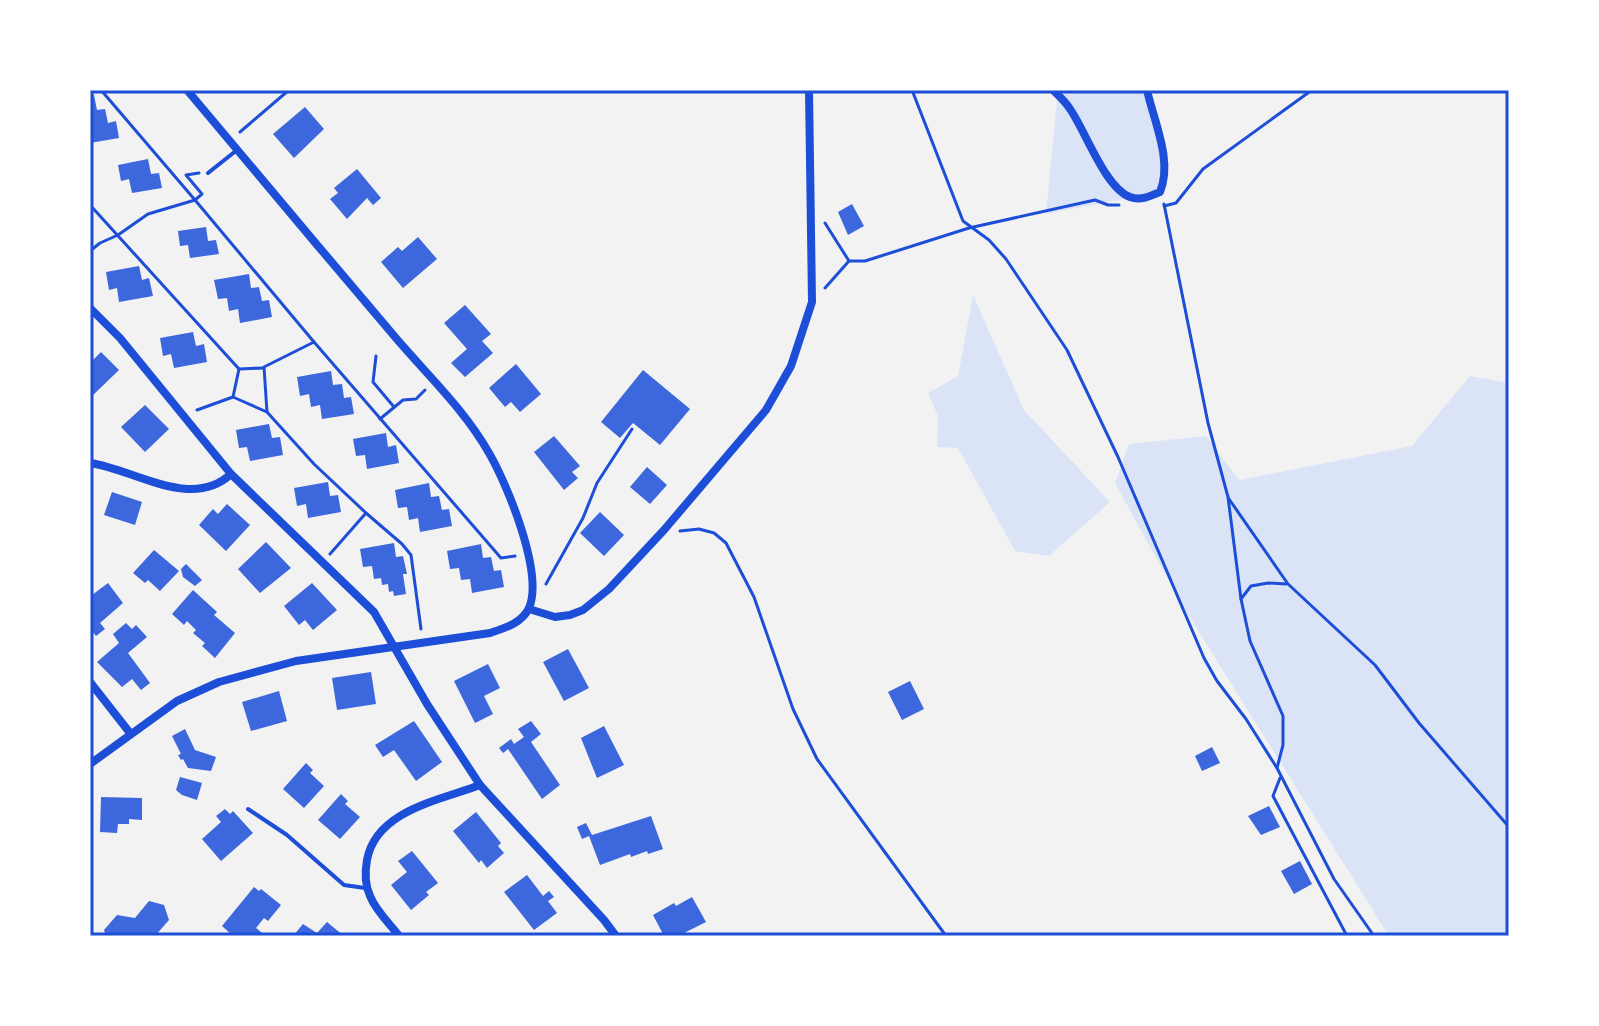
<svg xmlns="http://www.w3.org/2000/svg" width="1599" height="1026" viewBox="0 0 1599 1026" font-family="'Source Sans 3',sans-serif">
	<rect width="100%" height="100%" fill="#f2f2f2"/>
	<g fill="#dbe4f7">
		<polygon points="1058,90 1147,90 1165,162 1160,192 1046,214"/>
		<polygon points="973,295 1024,410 1110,502 1049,556 1015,551 958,448 937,447 938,416 928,393 958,376"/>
		<polygon points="1470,376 1509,383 1509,936 1389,936 1182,605 1115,483 1129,444 1206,436 1239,480 1412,446"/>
	</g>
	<g fill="#3d67dc">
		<polygon points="94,95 97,110 105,109 108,123 116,121 119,138 90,143 90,96"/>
		<polygon points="305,107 324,129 294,158 273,134"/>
		<polygon points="148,159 151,174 159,173 162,188 132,193 129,179 121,181 118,165"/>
		<polygon points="357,169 381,198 373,205 367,198 347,219 330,199 338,193 334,188"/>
		<polygon points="852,204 864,226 848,235 838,212"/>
		<polygon points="206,227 208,241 216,240 219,254 190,258 188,245 180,246 178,231"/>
		<polygon points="418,237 437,259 403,288 381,262 398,247 402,251"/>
		<polygon points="139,266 142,280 149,278 153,296 119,302 117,288 109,290 106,272"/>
		<polygon points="249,274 251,288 259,287 262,301 269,300 272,317 240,323 238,309 229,311 227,298 218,299 214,280"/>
		<polygon points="465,305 491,334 482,341 493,353 465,377 451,363 467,349 444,323"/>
		<polygon points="193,332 196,346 204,344 207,362 174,368 171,354 163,356 160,338"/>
		<polygon points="101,352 119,370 90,398 90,363"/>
		<polygon points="516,364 541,394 520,412 511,402 505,407 489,388"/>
		<polygon points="643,370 690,409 660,445 633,423 620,438 601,422"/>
		<polygon points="331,371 333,385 342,384 344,398 351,397 354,414 322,419 320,405 311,407 309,394 300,396 297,377"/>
		<polygon points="145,405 169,429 145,452 121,427"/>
		<polygon points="269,424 272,438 280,437 283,455 250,461 247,447 239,448 236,430"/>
		<polygon points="386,433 388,447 396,445 399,463 367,469 365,455 356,456 353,439"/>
		<polygon points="554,436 580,466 572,472 578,478 564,490 534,452"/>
		<polygon points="647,467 667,485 650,504 630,487"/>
		<polygon points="328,482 330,496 338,495 341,512 308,518 306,504 297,506 294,488"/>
		<polygon points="429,483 431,497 439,496 442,510 449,509 452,526 420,532 418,518 409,520 407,507 398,508 395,490"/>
		<polygon points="112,492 142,502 135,525 104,515"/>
		<polygon points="227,504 250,525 226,551 199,525 213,509 218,514"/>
		<polygon points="600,512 624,535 604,556 580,533"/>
		<polygon points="266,542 291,568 260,593 238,569"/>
		<polygon points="394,543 396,557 403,556 407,574 403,574 406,594 394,596 393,591 389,592 388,584 382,585 381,578 374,579 372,566 363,567 360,549"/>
		<polygon points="481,544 483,558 491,557 494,571 501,570 504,587 472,593 470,579 461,580 459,568 450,569 447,551"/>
		<polygon points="154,550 179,571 160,591 148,580 145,583 133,573"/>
		<polygon points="186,564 202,580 195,586 183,577 181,569"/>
		<polygon points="108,583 123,603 100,623 105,629 96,636 90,629 92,623 90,620 90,592 92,595"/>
		<polygon points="312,583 337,610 313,630 305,620 299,625 284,606"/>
		<polygon points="193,590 217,612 214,615 235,633 215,658 202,646 205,643 193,633 196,630 187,621 184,625 172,614"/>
		<polygon points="126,623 132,629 136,625 147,637 128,653 150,683 141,690 132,679 122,687 97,662 119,643 113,634"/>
		<polygon points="568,649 589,688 564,701 543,662"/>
		<polygon points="488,664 500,688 484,696 493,714 475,723 454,681"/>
		<polygon points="371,672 376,704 337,710 332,678"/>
		<polygon points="910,681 924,709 902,720 888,692"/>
		<polygon points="279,691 287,721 251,731 242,702"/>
		<polygon points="414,721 442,762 416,781 394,750 383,757 375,745"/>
		<polygon points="531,721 541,734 531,742 560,785 542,799 508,749 503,753 499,748 511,739 514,744 524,737 518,729"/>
		<polygon points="604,726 624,765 597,778 581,738"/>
		<polygon points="185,729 195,750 216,757 211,771 188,768 183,759 181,760 178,755 181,754 172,736"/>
		<polygon points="1212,747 1220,763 1202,771 1195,756"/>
		<polygon points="306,763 313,770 310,773 324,786 304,808 283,789"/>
		<polygon points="180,777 202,783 197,800 182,795 176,790"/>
		<polygon points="341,794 348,801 345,804 360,817 340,839 318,820"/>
		<polygon points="101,797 142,798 142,820 129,819 129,824 118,824 117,833 100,832"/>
		<polygon points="1269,806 1280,827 1261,835 1248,816"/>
		<polygon points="225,809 230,814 233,811 253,833 221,861 202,839 221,822 216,816"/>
		<polygon points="476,812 501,843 498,846 504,853 487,868 481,860 479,863 453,831"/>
		<polygon points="651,816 663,849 648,854 647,851 631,857 630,854 600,865 589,836 582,839 577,827 586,823 592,835"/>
		<polygon points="412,851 438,883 426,892 429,895 411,910 391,885 407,872 398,861"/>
		<polygon points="1300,861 1312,884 1294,894 1281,871"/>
		<polygon points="527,875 543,896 549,891 554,897 548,901 557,913 534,930 504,892"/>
		<polygon points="254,887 259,891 261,889 281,905 268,921 264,918 256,928 266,936 233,936 222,926"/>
		<polygon points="692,897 706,922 684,933 686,936 664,936 653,915 674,903 676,906"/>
		<polygon points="149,901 164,905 169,920 155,936 106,936 104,930 117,915 135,918"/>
		<polygon points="327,922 344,936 293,936 303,924 317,933"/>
	</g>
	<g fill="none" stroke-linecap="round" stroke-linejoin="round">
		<g stroke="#1d4ed8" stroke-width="3">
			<polyline points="101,90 195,200 202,194 186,175 199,173"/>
			<polyline points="912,90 963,221 989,240 1006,259 1067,350 1118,457 1204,658 1217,681 1246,719 1277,768 1334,879 1374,936"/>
			<polyline points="240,132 289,90"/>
			<polyline points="1164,204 1208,423 1228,497 1241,599 1250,641 1283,716 1283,745 1277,768"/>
			<polyline points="90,205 239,369"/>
			<polyline points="1164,206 1176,203 1203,169 1312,90"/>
			<polyline points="825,223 849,261 825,288"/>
			<polyline points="90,251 100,243 118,235 148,214 195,200 314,342 264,367 267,412 314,464 366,513 330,554"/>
			<polyline points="849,261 865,261 969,228 1095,200 1108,205 1119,205"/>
			<polyline points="314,342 501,558 515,556"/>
			<polyline points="376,356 373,382 394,407"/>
			<polyline points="233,397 239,369 263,368"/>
			<polyline points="197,410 233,397 267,412"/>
			<polyline points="380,419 403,400 416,399 425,390"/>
			<polyline points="1229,499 1288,584 1375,665 1419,723 1509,827"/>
			<polyline points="366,513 402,544 411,555 421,629"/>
			<polyline points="680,531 699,529 714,533 726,543 754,597 793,709 817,759 946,936"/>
			<polyline points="546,584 583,518 597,483 632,429"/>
			<polyline points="1241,599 1251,586 1268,583 1286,584"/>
			<polyline points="1280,778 1273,796 1347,936"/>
		</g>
		<g stroke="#1d4ed8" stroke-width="4">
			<polyline points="208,173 237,150"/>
			<polyline points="248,809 287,835 344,885 365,888"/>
		</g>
		<g stroke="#1d4ed8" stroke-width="8">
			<path d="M1053,90C1059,96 1066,102 1070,109C1085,130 1105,188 1130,197C1140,201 1151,196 1160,192C1173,161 1154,122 1147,90"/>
			<polyline points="90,308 120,338 231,474 374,612 427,704 480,785 604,920 616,936"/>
			<path d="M90,463C134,469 191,511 231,474"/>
			<polyline points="529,609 555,617 570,615 583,610 609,589 664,530 766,410 791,366 812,302 809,90"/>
			<polyline points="90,682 130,733"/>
			<path d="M90,764L177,701L219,682L296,661L490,633C505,628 522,623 529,608C544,573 507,484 489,453C463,407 423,371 390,331C322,251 254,170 187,90"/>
			<path d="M399,936C390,924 376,911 370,896C365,885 365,871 367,860C376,810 441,800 480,785"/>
		</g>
	</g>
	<rect width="1599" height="1026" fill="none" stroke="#ffffff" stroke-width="184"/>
	<rect x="92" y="92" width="1415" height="842" fill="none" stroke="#1d4ed8" stroke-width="3"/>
</svg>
